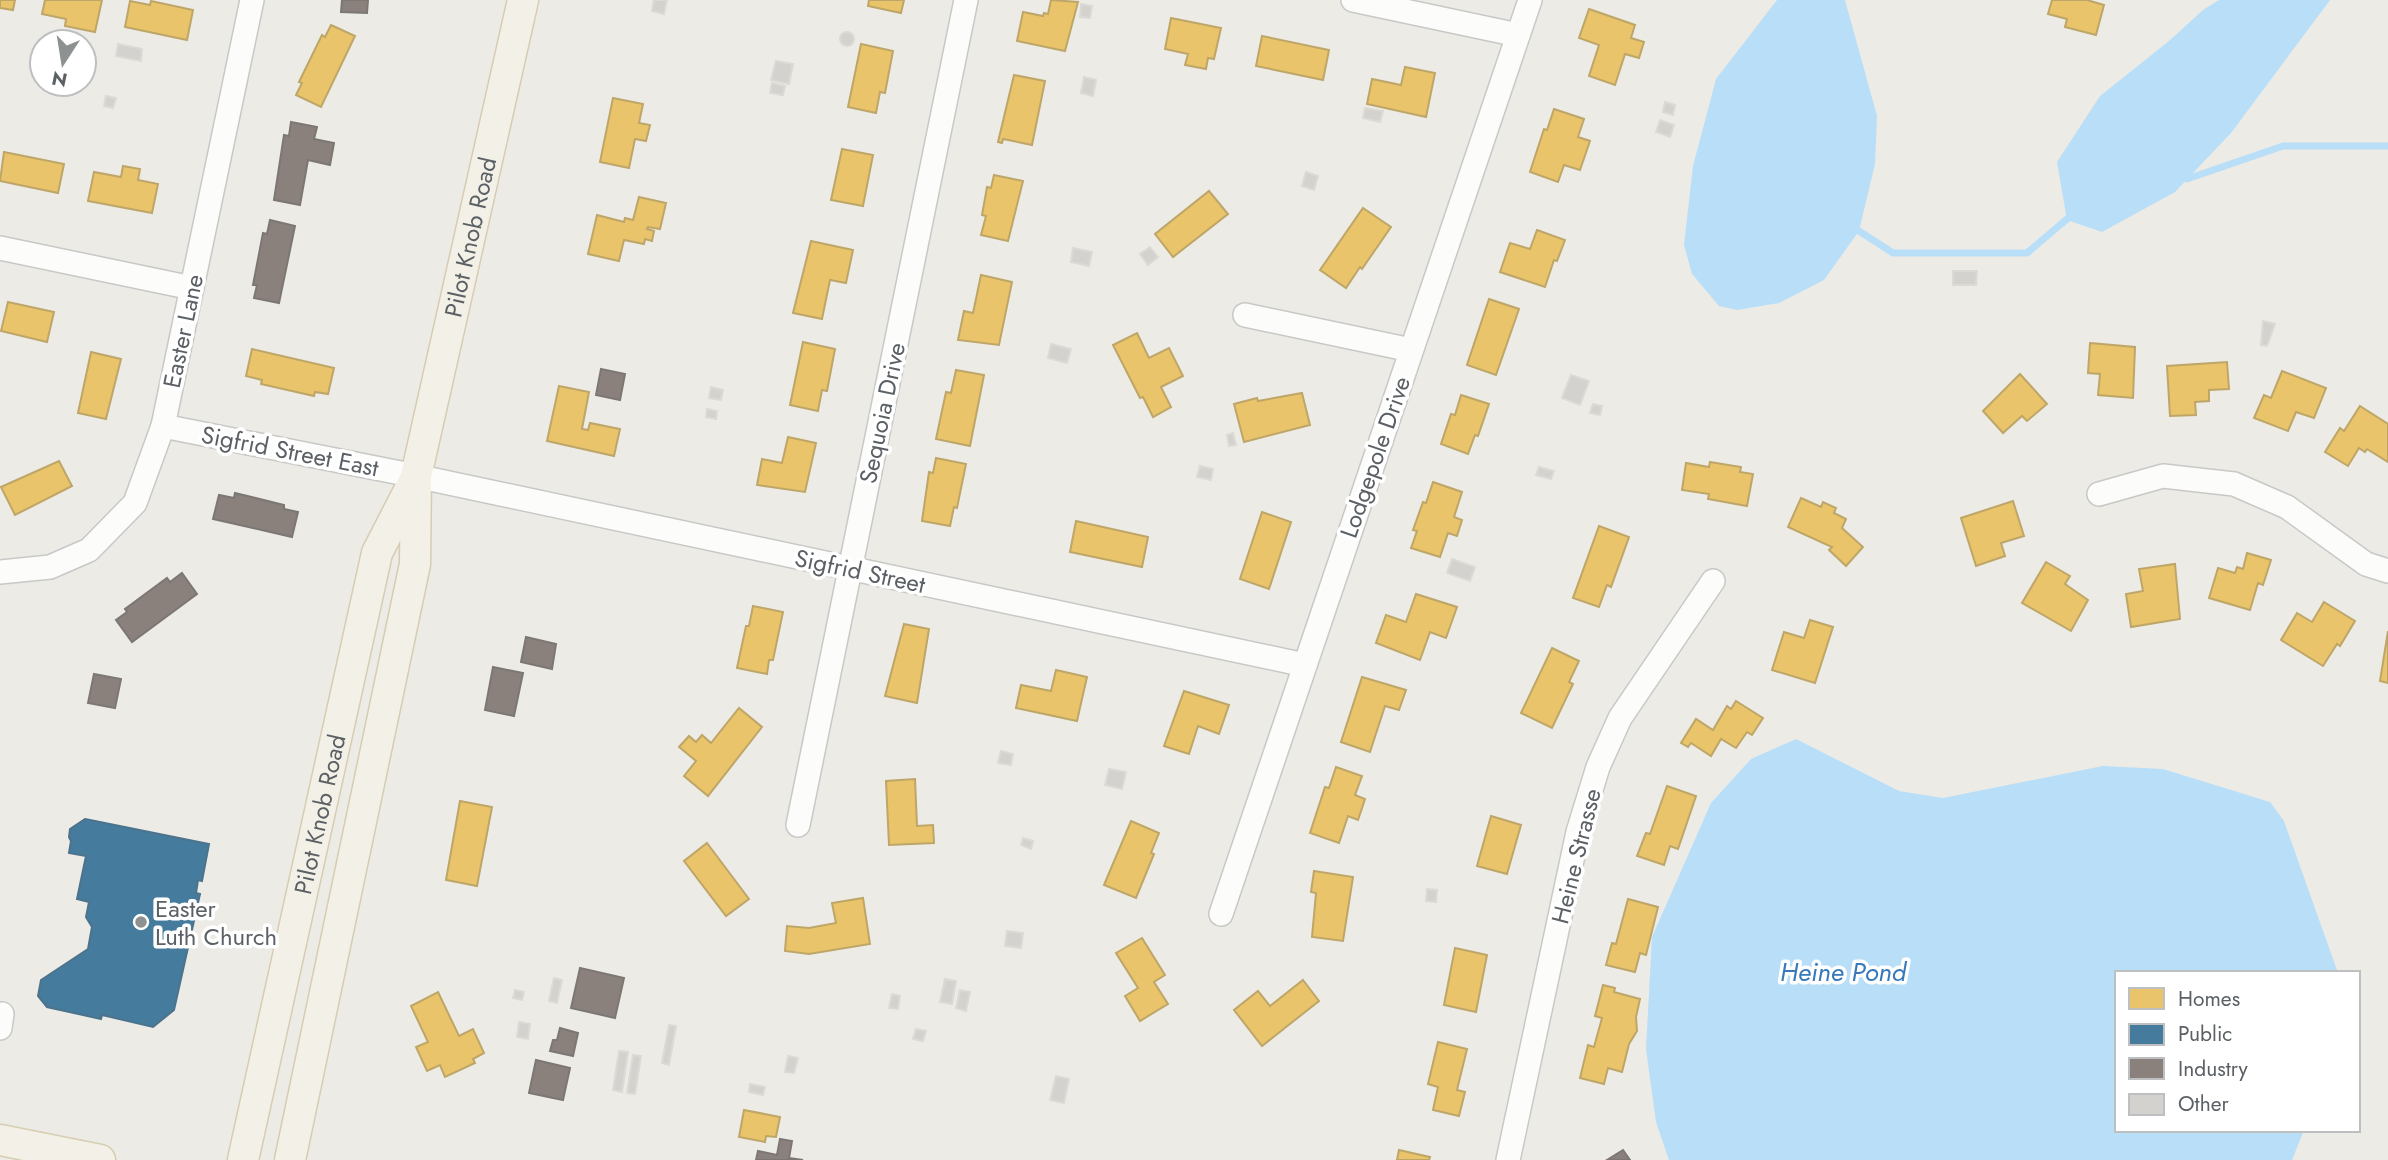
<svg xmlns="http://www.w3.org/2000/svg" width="2388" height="1160" viewBox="0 0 2388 1160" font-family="Jost,sans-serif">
	<rect width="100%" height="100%" fill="#ecebe6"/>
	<g fill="#b9def8">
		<polygon points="1777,0 1845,0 1877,116 1875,164 1859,231 1824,280 1779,303 1737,310 1719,306 1692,274 1684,245 1693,166 1716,79"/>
		<polygon points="2219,0 2330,0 2231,133 2175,192 2102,232 2067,220 2057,162 2100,96 2169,41 2203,10"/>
		<polygon points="1796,739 1899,791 1943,798 2103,766 2163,769 2270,802 2284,821 2338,973 2117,973 2117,1130 2304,1130 2292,1160 1669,1160 1656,1122 1646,1049 1652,937 1711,803 1751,759"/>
	</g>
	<g fill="#e9c46a" stroke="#bea668" stroke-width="2">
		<polygon points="0,0 15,0 13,10 0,8"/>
		<polygon points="45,0 102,0 95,32 65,26 66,19 42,14"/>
		<polygon points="869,0 904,0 901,13 868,6"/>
		<polygon points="1051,0 1078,2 1065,51 1017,41 1023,12 1043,16 1044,13 1048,14"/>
		<polygon points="2052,0 2087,0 2104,5 2096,35 2065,27 2067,19 2048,14"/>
		<polygon points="130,1 150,5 151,1 193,10 187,40 125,27"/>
		<polygon points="1589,9 1635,25 1631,38 1644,42 1639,58 1625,54 1615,85 1589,76 1599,45 1579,38"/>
		<polygon points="1171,18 1221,28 1214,59 1208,58 1206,69 1185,65 1188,54 1165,49"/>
		<polygon points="331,25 355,36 321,107 296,95 302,83 299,82 322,35 325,37"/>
		<polygon points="1262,36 1329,50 1323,80 1256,66"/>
		<polygon points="861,44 893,51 885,93 880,92 876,113 848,107"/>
		<polygon points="1405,67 1435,73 1426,117 1367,104 1372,79 1401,85"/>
		<polygon points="1014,75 1045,81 1032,145 1003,139 1002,143 998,142"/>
		<polygon points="613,98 643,104 639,123 650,125 646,141 635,139 629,168 600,162"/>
		<polygon points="1554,109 1584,119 1578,137 1590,141 1580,170 1564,165 1558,182 1530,172 1544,129 1547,130"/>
		<polygon points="842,149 873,155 863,206 831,200"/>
		<polygon points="4,152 64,164 58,193 0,181"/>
		<polygon points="123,166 140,169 138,180 158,184 152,213 88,201 94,172 121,177"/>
		<polygon points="994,175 1023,181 1008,241 981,235 986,216 982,215 987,187 991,188"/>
		<polygon points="1209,191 1228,214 1173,257 1155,234"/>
		<polygon points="639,197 666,203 660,229 648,227 647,229 654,231 652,241 645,239 644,244 624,240 619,261 588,254 597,215 624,222 625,218 633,220"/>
		<polygon points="1363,208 1391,227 1362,269 1360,267 1346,288 1320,270"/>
		<polygon points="1537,230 1565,240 1557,261 1554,260 1545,287 1500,272 1510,243 1530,249"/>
		<polygon points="811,241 853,250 846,283 830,280 822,319 793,313"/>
		<polygon points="981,275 1012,282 999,345 958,340 964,311 973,313"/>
		<polygon points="1489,299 1519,309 1496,375 1467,365"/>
		<polygon points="8,302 54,312 47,342 1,331"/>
		<polygon points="1137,333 1149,358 1169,348 1183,376 1161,387 1171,407 1153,417 1143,397 1140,398 1113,345"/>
		<polygon points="803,342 835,349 827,391 822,390 818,411 790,405"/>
		<polygon points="2090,343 2135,347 2133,398 2098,395 2100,374 2088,373"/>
		<polygon points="252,349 334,368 328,394 315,392 314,396 261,384 262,380 246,376"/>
		<polygon points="91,352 121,359 106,419 78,413"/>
		<polygon points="2227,362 2229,389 2209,390 2209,401 2195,402 2196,415 2170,416 2167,366"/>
		<polygon points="956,370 984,375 970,446 936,439 946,392 951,393"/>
		<polygon points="2282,371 2326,388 2314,418 2296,412 2288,431 2254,418 2264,395 2271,398"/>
		<polygon points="2020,374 2047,404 2027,421 2022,416 2003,433 1983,411"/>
		<polygon points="559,386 589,392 582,429 588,430 590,423 620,429 614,456 547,441"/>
		<polygon points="1302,393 1310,425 1244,442 1234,404 1257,398 1258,401"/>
		<polygon points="1461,395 1489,404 1478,436 1475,435 1468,454 1441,444 1451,414 1455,415"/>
		<polygon points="2360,406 2388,424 2388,462 2367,449 2365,452 2359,448 2348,466 2325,452 2340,428 2344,431"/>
		<polygon points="788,437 816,443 805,492 757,485 762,459 782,463"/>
		<polygon points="936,458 966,464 957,508 954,507 950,526 922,521 929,472 933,473"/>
		<polygon points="59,461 72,486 15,515 1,487"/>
		<polygon points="1710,462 1741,467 1740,472 1753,474 1747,506 1708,499 1709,494 1682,490 1686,463 1709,467"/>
		<polygon points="1433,482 1462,492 1454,517 1462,520 1457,536 1448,533 1440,557 1411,548 1417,531 1413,530 1423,502 1426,503"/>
		<polygon points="1801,498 1821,507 1823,502 1836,508 1834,513 1846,519 1842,528 1863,547 1846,566 1829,550 1832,547 1788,527"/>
		<polygon points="2013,501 2024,536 2001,543 2005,556 1976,566 1961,518"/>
		<polygon points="1262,512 1291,522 1269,589 1240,579"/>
		<polygon points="1076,521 1148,537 1142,567 1070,552"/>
		<polygon points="1599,526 1629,537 1611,587 1607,585 1599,607 1573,598"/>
		<polygon points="2247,553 2271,560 2263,585 2258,583 2250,610 2209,598 2218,568 2235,573 2237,567 2243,569"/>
		<polygon points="2046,562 2070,576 2065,584 2088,600 2071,631 2022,603"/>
		<polygon points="2175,564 2180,619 2131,627 2126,594 2143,591 2139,569"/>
		<polygon points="1416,594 1457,607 1446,638 1430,632 1420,660 1376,643 1386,615 1406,622"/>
		<polygon points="2324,602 2355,621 2340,646 2337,644 2323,666 2281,640 2297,613 2312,622"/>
		<polygon points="753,606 783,612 773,660 769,660 767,674 737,668 746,626 749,626"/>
		<polygon points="1810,620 1833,627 1815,683 1772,670 1784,632 1804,638"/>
		<polygon points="904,624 929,629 917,703 885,696"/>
		<polygon points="2388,631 2388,683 2380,681"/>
		<polygon points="1552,648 1579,661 1569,682 1573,684 1552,728 1521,713"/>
		<polygon points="1056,670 1087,677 1077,721 1016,708 1021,685 1051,691"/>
		<polygon points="1362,677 1406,690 1399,710 1385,706 1370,752 1341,742"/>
		<polygon points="1184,691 1229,705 1219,734 1198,726 1189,754 1164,746"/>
		<polygon points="1736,701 1763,718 1752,735 1747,732 1736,748 1721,739 1711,756 1691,743 1688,747 1681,743 1696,719 1713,730 1727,706 1731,709"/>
		<polygon points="739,708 762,727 708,796 684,776 696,761 679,747 689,736 696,742 702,735 711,743"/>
		<polygon points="1336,767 1362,776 1355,795 1365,799 1358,820 1348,816 1339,843 1310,833 1325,787 1329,788"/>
		<polygon points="915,779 917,826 933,825 934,843 889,845 886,781"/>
		<polygon points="1667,786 1696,796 1678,849 1670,846 1664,865 1637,856 1646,833 1650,834"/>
		<polygon points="460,801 492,807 477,886 446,880"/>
		<polygon points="1491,816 1521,825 1507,874 1477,866"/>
		<polygon points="1131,821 1159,833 1151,853 1154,854 1136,898 1104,885"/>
		<polygon points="707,843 749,899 726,916 684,861"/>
		<polygon points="1314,871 1353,877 1343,941 1312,937 1316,893 1311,892"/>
		<polygon points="863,898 870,944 809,954 785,951 787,926 809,928 836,923 832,903"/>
		<polygon points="1628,899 1658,907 1646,955 1640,953 1635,972 1606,965 1612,943 1616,944"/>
		<polygon points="1142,938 1165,975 1154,982 1168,1004 1140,1021 1125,996 1138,988 1116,953"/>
		<polygon points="1455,948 1487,955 1476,1012 1444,1005"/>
		<polygon points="1303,980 1319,1001 1262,1046 1234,1010 1258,991 1270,1006"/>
		<polygon points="1603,985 1615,988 1614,992 1640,999 1636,1017 1637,1031 1629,1044 1622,1072 1608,1068 1604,1084 1580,1078 1588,1045 1594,1047 1602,1018 1595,1016"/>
		<polygon points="438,992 459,1036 473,1029 484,1053 473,1059 475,1063 445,1077 440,1065 427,1071 416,1047 428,1042 411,1006"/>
		<polygon points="1438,1042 1467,1049 1457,1090 1465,1092 1459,1116 1433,1110 1438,1087 1428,1084"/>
		<polygon points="744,1110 780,1117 776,1137 766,1136 765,1142 739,1137"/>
		<polygon points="1399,1150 1430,1157 1429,1160 1397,1160"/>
	</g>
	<polygon fill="#457b9d" stroke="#4c738c" stroke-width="2" points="85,819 209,844 202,881 198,880 196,893 200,894 174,1010 153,1027 102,1015 101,1019 47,1007 38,996 41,980 88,949 92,927 86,917 89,902 77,899 86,856 69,853 71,841 69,837 70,829"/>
	<g fill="#8a817c" stroke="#7c7775" stroke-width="2">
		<polygon points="342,0 368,0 367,13 341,12"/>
		<polygon points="291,122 317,127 314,139 334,143 330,165 308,160 300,205 274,200 284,135 289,136"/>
		<polygon points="270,220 295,226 279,303 254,298 257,285 253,285 263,233 267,234"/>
		<polygon points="601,369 625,374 620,400 596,395"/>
		<polygon points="235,493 284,505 284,509 298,512 292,537 213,519 219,495 234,498"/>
		<polygon points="182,573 197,594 132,642 116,620 127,612 125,609 167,578 170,582"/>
		<polygon points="526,637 556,644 552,669 521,662"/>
		<polygon points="493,667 523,673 514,716 485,710"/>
		<polygon points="94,674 121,679 115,708 88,703"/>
		<polygon points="580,968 624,978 615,1018 571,1008"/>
		<polygon points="560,1028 578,1033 573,1056 550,1051 553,1040 557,1040"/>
		<polygon points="536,1060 570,1068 563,1100 529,1093"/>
		<polygon points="780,1139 792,1141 789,1158 803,1160 756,1160 758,1151 777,1155"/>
		<polygon points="1623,1150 1630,1160 1607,1160"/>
	</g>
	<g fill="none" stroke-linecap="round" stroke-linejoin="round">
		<g stroke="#b9def8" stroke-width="7">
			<polyline points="2187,179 2283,146 2388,146"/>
			<polyline points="1853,225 1859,231 1893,253 2027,253 2073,214"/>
		</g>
	</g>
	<g fill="#d3d2cf" stroke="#dcdad5" stroke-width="2">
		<polygon points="654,0 667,0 664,14 652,11"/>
		<polygon points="1081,4 1092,6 1090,18 1080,17"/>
		<circle cx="847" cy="39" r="7"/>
		<polygon points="118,44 142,49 141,61 116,56"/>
		<polygon points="776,61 793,64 789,84 771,80"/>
		<polygon points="1084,77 1096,80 1093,96 1081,93"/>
		<polygon points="772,83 785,86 783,95 770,93"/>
		<polygon points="106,96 116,98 113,108 104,106"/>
		<polygon points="1665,102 1675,105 1673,115 1663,112"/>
		<polygon points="1365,108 1383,111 1380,122 1363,118"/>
		<polygon points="1660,120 1674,125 1670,137 1656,132"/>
		<polygon points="1306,172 1318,176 1314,190 1302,186"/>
		<polygon points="1150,247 1158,257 1148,265 1140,254"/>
		<polygon points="1073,248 1092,252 1089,266 1071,262"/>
		<polygon points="1953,271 1977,271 1976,285 1953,285"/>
		<polygon points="2263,321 2275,324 2267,346 2261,345"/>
		<polygon points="1051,344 1071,349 1067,363 1048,358"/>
		<polygon points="1571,375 1589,381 1580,405 1562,398"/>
		<polygon points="711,387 723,390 721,400 709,398"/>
		<polygon points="1593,404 1602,406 1600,415 1590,413"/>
		<polygon points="707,409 717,411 716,419 706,417"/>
		<polygon points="1233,433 1236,445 1229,446 1227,435"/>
		<polygon points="1200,466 1213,469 1211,480 1197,477"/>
		<polygon points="1539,467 1554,471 1551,479 1536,475"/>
		<polygon points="1452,559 1475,567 1470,581 1447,573"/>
		<polygon points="1001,751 1013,754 1011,765 998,763"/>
		<polygon points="1109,769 1126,772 1122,789 1105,785"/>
		<polygon points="1023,838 1033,841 1031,849 1021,845"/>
		<polygon points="1427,889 1437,890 1436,902 1426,901"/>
		<polygon points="1007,931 1023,933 1021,948 1005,946"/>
		<polygon points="554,978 562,980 557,1003 549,1001"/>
		<polygon points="945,979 956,981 952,1004 940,1002"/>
		<polygon points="515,990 524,992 522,1000 513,998"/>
		<polygon points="960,990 970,992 966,1011 956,1008"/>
		<polygon points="892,994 900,996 898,1009 889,1008"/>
		<polygon points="519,1022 530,1024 528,1039 517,1037"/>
		<polygon points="669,1025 676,1026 669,1065 662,1063"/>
		<polygon points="916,1029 926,1031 923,1041 913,1039"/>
		<polygon points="619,1051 628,1052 622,1092 613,1090"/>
		<polygon points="633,1055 641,1056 635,1094 627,1093"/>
		<polygon points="788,1056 798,1058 794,1073 785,1072"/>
		<polygon points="1056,1076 1069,1079 1064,1103 1050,1100"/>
		<polygon points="750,1084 765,1087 763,1095 749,1092"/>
	</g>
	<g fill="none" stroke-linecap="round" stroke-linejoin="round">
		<g stroke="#c8c8c7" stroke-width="26">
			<g id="minor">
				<polyline points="1353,0 1518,35"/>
				<polyline points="0,248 192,288"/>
				<polyline points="1245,315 1411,350"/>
				<polyline points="163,426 416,476 1305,665"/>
				<polyline points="2099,494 2163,476 2234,484 2287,507 2366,564 2388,571"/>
				<polyline points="0,572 50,567 89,550 135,503 163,426 252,0"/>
				<polyline points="798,825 966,0"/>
				<polyline points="1221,914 1530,0"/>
				<polyline points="0,1028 2,1014"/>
				<polyline points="1508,1160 1578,832 1598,767 1620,718 1713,581"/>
			</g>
		</g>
		<g stroke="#d6ccb2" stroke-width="33">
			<g id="major">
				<polyline points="0,1140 100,1160"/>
				<path id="s1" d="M243,1160L377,553L413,483"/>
				<path id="s2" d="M290,1160L415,564L416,476L523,0"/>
			</g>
		</g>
		<use href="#minor" stroke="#fcfcfb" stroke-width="23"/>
		<use href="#major" stroke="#f3f1e7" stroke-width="30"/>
	</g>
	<circle fill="#8e9192" stroke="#fff" stroke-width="2.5" cx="141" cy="922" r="7"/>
	<g text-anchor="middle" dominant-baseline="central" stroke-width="7" stroke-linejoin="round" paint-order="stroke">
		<g font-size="24" fill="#5b6065" stroke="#fff">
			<text stroke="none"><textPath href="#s2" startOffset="942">Pilot Knob Road</textPath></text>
			<text transform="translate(183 331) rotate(-78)">Easter Lane</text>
			<text transform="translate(882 413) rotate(-78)">Sequoia Drive</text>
			<text transform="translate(290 451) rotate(11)">Sigfrid Street East</text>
			<text transform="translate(1375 457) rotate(-71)">Lodgepole Drive</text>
			<text transform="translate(860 571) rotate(12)">Sigfrid Street</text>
			<text stroke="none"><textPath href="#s1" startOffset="354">Pilot Knob Road</textPath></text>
			<text transform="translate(1576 856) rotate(-76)">Heine Strasse</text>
		</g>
		<g font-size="24" fill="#5b6065" stroke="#fff" text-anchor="start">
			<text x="155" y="908">Easter<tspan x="155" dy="28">Luth Church</tspan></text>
		</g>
		<g font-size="26" font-style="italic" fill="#3779ba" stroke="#fff">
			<text x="1843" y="972">Heine Pond</text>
		</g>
	</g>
	<rect x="2115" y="971" width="245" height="161" fill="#ffffff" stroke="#bdbfc1" stroke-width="2"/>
	<rect x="2129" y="988" width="35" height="21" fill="#e9c46a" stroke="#bdbfc1" stroke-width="2"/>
	<text x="2178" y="1006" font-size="21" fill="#5b6065">Homes</text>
	<rect x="2129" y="1024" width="35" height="21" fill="#457b9d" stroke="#bdbfc1" stroke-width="2"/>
	<text x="2178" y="1041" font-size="21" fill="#5b6065">Public</text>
	<rect x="2129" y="1058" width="35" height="21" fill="#8a817c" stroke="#bdbfc1" stroke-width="2"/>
	<text x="2178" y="1076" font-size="21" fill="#5b6065">Industry</text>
	<rect x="2129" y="1094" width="35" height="21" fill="#d3d2cf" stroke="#bdbfc1" stroke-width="2"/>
	<text x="2178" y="1111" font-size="21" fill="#5b6065">Other</text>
	<g transform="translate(63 63) rotate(192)"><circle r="33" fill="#ffffff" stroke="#bdbfc1" stroke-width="2"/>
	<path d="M0-5L12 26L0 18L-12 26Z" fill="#8e9192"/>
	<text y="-10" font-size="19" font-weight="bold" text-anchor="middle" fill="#5b6065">N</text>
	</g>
</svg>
